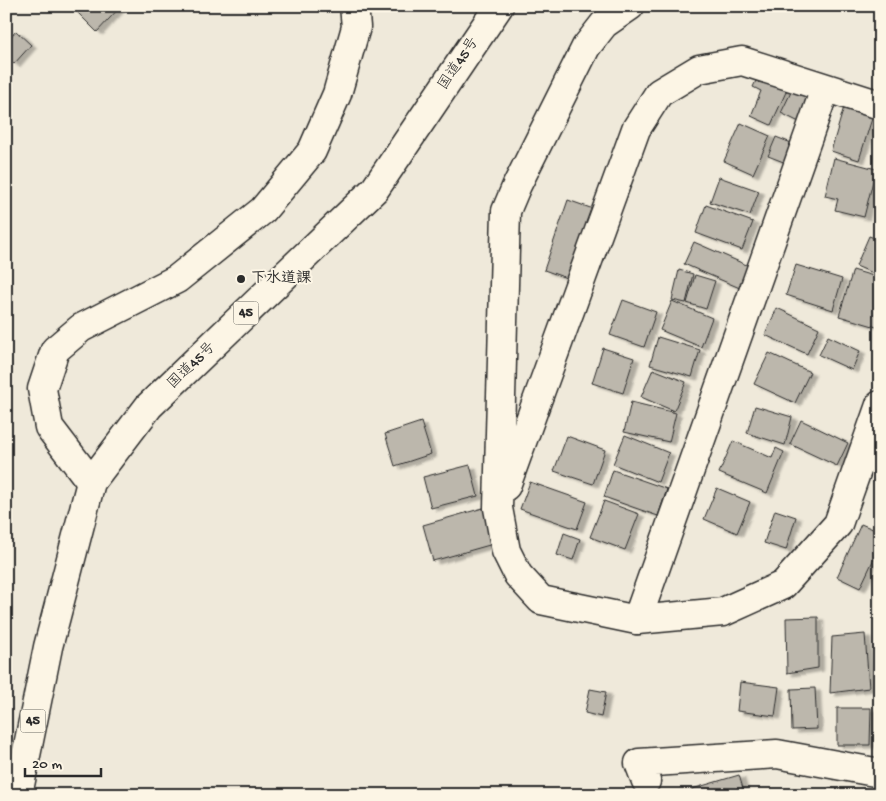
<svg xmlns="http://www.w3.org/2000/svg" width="886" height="801" viewBox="0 0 886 801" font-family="'Gochi Hand','Klee One',sans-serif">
	<defs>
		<filter id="shadow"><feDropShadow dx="5.5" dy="3" stdDeviation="1" flood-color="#0004"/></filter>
	</defs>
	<rect width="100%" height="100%" fill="#efe9da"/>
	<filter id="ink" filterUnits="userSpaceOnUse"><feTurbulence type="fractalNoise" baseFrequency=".02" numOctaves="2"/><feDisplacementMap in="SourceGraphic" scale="10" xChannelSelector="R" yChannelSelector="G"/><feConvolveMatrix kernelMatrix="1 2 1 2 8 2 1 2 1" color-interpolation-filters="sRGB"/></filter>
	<g filter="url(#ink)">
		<g fill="#bcb7ac" stroke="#2b2b2b" filter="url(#shadow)">
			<polygon points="71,6 121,6 97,32"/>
			<polygon points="16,31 31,45 14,64 6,57 6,42"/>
			<polygon points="762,68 791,81 771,125 751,116 761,91 753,87"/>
			<polygon points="794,86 815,95 801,123 781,113"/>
			<polygon points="846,100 875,109 859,160 831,151"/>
			<polygon points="741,123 770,136 753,174 724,161"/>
			<polygon points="776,137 794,144 786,163 768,156"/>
			<polygon points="834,158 876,169 864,217 835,210 838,199 825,196"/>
			<polygon points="719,177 759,191 750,215 710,202"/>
			<polygon points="568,200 596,210 572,280 544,270"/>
			<polygon points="706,205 753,222 742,250 696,233"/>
			<polygon points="869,236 880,240 880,276 856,266"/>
			<polygon points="694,242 751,267 742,289 684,264"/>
			<polygon points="796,265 842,279 833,310 786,295"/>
			<polygon points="679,270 693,274 686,303 672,300"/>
			<polygon points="853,270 880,278 880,328 839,316"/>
			<polygon points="695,275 715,281 706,309 687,303"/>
			<polygon points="623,300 656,312 644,347 610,335"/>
			<polygon points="672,301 712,318 701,347 660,330"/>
			<polygon points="777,308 819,328 807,354 765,335"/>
			<polygon points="828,336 860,351 852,370 819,355"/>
			<polygon points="658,337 700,350 692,377 650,365"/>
			<polygon points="603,348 634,358 623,393 592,383"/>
			<polygon points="769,353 810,372 795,403 754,384"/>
			<polygon points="653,369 686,382 674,411 641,397"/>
			<polygon points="631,402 676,413 669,442 624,432"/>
			<polygon points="755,406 792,417 785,445 747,433"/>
			<polygon points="801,420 848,443 837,466 790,444"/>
			<polygon points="421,422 431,454 395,466 385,434"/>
			<polygon points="625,435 669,453 658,482 613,464"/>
			<polygon points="567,436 605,450 593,484 554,471"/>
			<polygon points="733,441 772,458 776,448 784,452 767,493 719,473"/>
			<polygon points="470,465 478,496 431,508 423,477"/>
			<polygon points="613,470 667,489 658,516 604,497"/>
			<polygon points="530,482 587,502 577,529 520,509"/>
			<polygon points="717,488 750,502 737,533 704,519"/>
			<polygon points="604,501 639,514 625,550 590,537"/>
			<polygon points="483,508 493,544 433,561 423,525"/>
			<polygon points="775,510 796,517 786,550 764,543"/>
			<polygon points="861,524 880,532 880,546 860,588 837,577"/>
			<polygon points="564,533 580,539 573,560 557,555"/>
			<polygon points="818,617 818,668 787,673 786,618"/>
			<polygon points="865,634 869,688 830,693 832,637"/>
			<polygon points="740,682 779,687 775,716 737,711"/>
			<polygon points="815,688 817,729 792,730 791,689"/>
			<polygon points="590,689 606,692 601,717 585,713"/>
			<polygon points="837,708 871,708 870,745 837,745"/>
			<polygon points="739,775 745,795 693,795 692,789"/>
			<polygon points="828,788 843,790 843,795 828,795"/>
			<polygon points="853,789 880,795 852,795"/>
		</g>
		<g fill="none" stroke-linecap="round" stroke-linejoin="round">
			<g stroke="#2b2b2b" stroke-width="31">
				<g id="street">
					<polyline points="630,6 604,24 586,47 517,185 506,211 498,508 506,551 518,575 541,600 637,620 723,612 783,585 838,524 880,405"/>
					<polyline points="506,486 636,129 659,93 699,69 742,61 880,105"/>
					<polyline points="637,620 825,89"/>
					<polyline points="646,781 639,763 777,754 880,773"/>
				</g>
			</g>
			<g stroke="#2b2b2b" stroke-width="31">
				<polyline id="secondary" points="91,482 49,427 42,389 55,350 81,328 177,279 263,210 312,151 337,94 356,27 354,6"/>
			</g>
			<g stroke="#2b2b2b" stroke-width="31">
				<polyline id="highway" points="18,795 48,647 91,482 149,406 375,189 499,6"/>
			</g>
			<use href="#street" stroke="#fcf5e5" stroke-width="28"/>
			<use href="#secondary" stroke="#fcf5e5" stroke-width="28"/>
			<use href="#highway" stroke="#fcf5e5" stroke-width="28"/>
		</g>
	</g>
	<circle fill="#2b2b2b" stroke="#fcf5e5" stroke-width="2" cx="241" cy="279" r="5"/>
	<g text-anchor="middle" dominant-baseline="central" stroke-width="4" stroke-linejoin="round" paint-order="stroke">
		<g fill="#fcf5e5" stroke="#6a6863" stroke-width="1">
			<rect x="233.5" y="301.5" width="25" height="23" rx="4"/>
			<rect x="20.5" y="709.5" width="25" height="23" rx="4"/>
		</g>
		<g font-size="14" font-weight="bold" fill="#2b2b2b">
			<text x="246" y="313">45</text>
			<text x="33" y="721">45</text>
		</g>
		<g font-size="15" fill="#2b2b2b" stroke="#fcf5e5">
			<text transform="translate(459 64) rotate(-56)">国道45号</text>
			<text transform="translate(192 366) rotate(-44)">国道45号</text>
		</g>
		<g font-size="15" font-weight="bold" fill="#2b2b2b" stroke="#fcf5e5" text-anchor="start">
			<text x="251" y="279">下水道課</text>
		</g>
	</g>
	<rect width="886" height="801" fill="none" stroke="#fcf5e5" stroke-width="25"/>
	<rect x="12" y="12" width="861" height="776" fill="none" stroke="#2b2b2b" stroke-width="2" filter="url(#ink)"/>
	<path d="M25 768v8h76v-8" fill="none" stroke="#2b2b2b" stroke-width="2.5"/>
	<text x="32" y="768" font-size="15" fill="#2b2b2b" stroke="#fcf5e5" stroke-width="4" paint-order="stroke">20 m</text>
</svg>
